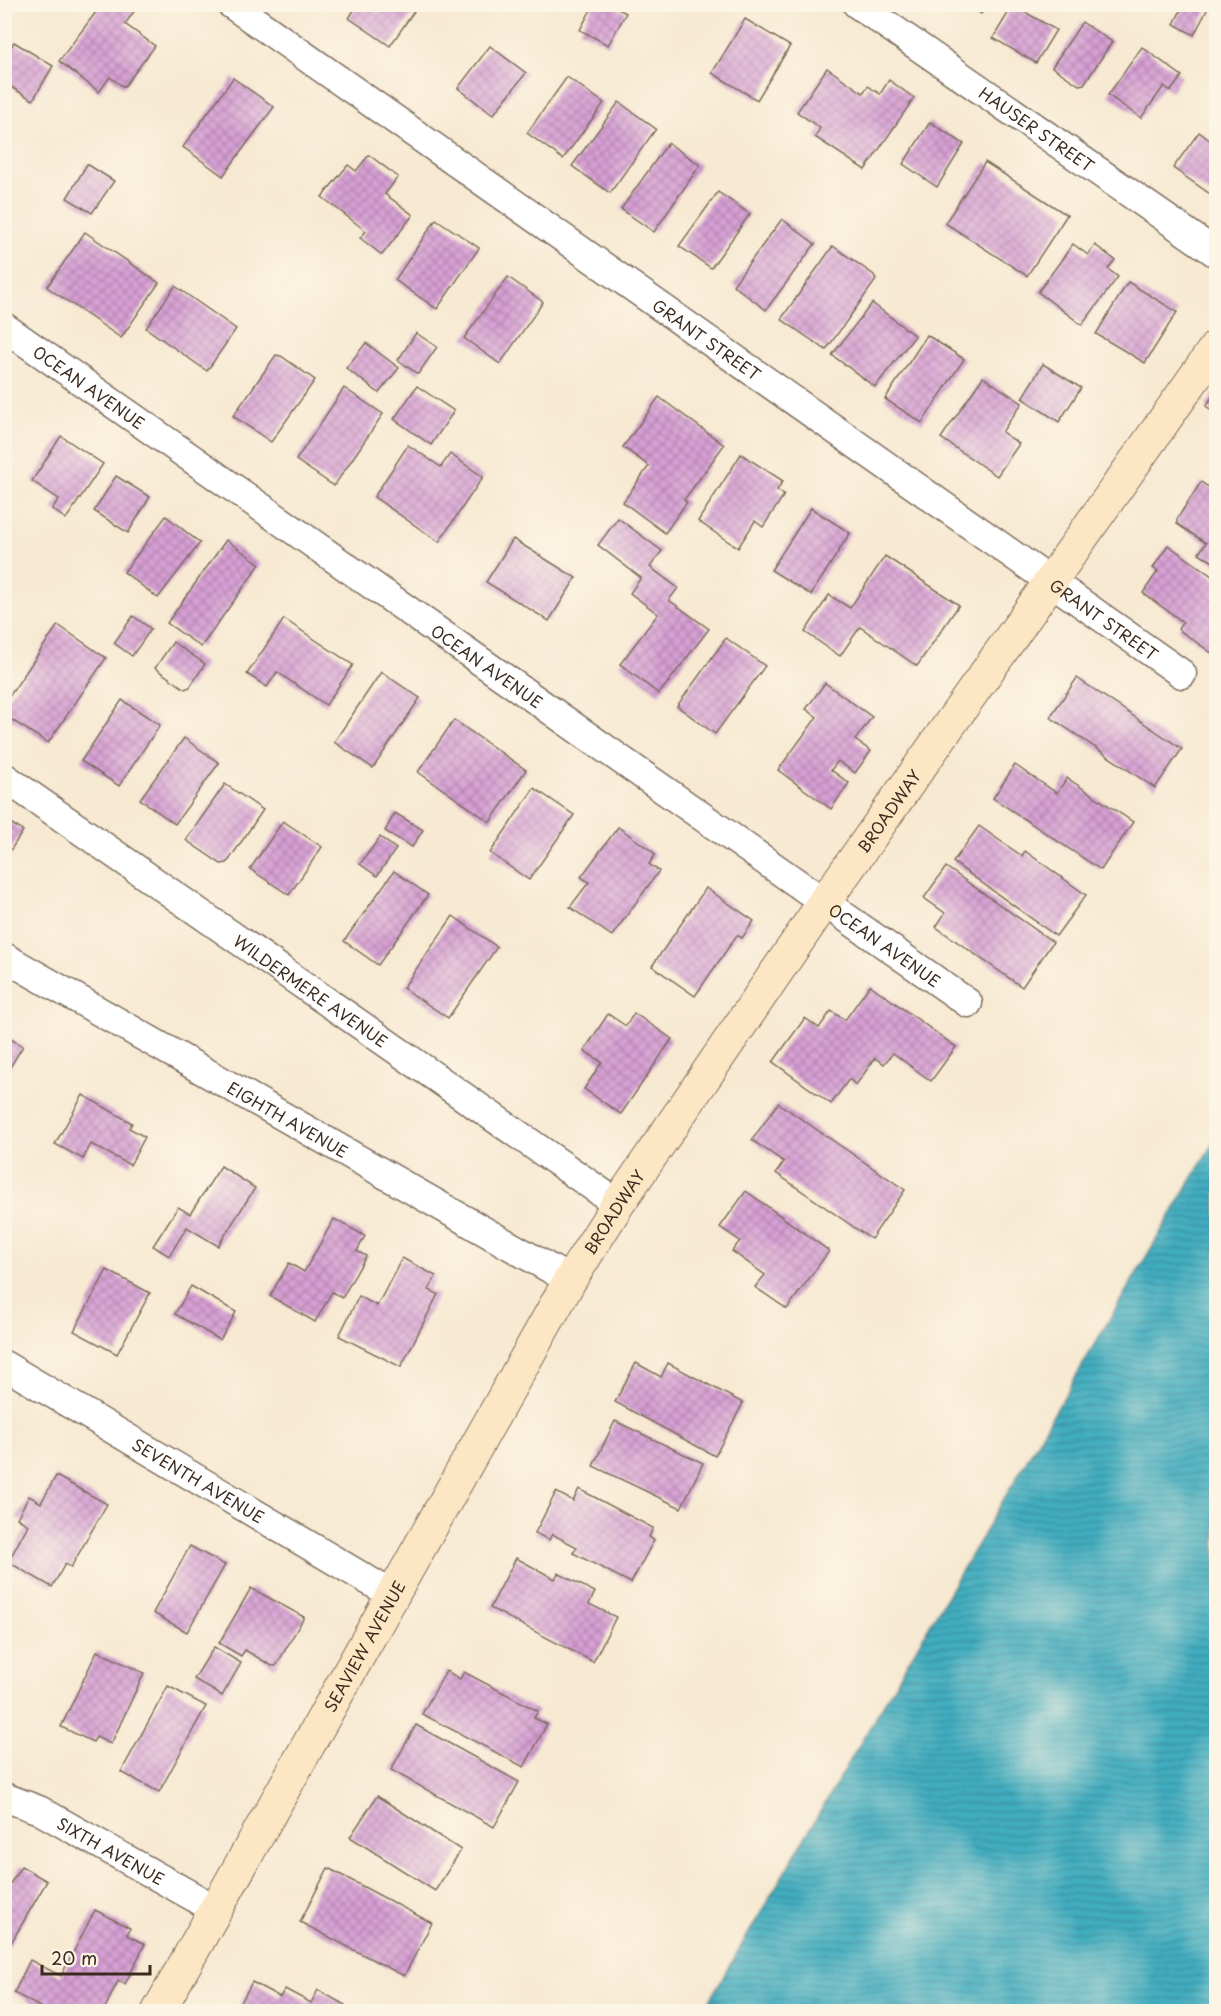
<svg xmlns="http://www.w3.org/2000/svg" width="1221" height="2016" viewBox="0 0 1221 2016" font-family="'Playpen Sans',sans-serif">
	<defs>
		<pattern id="water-rules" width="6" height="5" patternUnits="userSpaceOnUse" patternTransform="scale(1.5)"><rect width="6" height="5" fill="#41adc0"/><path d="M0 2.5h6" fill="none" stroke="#388d9b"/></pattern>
		<pattern id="building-cross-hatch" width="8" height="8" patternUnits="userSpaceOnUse" patternTransform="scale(1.5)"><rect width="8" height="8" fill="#d7a0d5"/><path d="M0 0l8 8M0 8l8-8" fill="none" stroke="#b083ac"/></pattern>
	</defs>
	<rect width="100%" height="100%" fill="#fcf5e5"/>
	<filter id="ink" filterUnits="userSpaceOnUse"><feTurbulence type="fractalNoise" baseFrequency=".0167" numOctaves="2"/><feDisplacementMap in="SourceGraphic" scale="12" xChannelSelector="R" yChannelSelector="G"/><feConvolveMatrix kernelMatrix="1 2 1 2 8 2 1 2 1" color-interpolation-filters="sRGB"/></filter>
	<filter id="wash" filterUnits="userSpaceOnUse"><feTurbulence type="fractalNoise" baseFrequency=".008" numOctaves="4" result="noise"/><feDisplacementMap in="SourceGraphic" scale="24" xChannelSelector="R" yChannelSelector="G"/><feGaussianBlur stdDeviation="1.35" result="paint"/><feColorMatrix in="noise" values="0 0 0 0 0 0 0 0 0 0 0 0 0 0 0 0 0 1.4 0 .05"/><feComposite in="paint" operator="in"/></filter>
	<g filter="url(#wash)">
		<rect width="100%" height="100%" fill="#f7e9d2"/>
		<polygon fill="url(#water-rules)" stroke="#3e6c6f" stroke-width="1.5" points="1216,1138 1216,2011 703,2011"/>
		<g id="blocks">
			<g fill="url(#building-cross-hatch)">
				<polygon points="102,4 128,4 135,10 125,24 155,46 124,87 110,77 99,92 59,61"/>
				<polygon points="358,4 419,4 390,46 349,18"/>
				<polygon points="594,4 610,4 626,13 608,45 580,30"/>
				<polygon points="967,4 988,4 981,14"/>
				<polygon points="1184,4 1210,4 1194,35 1174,24"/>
				<polygon points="1013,5 1056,30 1036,63 993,38"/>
				<polygon points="745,19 790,46 757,100 712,73"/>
				<polygon points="1082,22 1112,42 1084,84 1079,85 1052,67"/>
				<polygon points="14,42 53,66 33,100 4,83 4,57"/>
				<polygon points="490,46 526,73 493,115 458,88"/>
				<polygon points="1142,47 1182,76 1171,91 1164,86 1141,118 1108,95"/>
				<polygon points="827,68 863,93 868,86 880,94 889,80 914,98 865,170 815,137 820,128 797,112"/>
				<polygon points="567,77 604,103 563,159 527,133"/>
				<polygon points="233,78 274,107 223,176 183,147"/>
				<polygon points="619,102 656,129 610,193 572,166"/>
				<polygon points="930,122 964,144 937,187 903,164"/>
				<polygon points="1199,132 1216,145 1216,198 1173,168"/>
				<polygon points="668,143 700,165 654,232 621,209"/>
				<polygon points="369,155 398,177 385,194 413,215 382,255 360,238 366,231 322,197 348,165 356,171"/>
				<polygon points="985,162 1067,215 1027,276 945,223"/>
				<polygon points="87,164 114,181 92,213 67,198"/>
				<polygon points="718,192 750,214 711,268 679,246"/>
				<polygon points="436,219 479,248 437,309 395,280"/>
				<polygon points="782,219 815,244 766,310 733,285"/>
				<polygon points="85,232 159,283 121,338 47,287"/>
				<polygon points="1073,244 1088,255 1095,245 1115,260 1108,269 1118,277 1082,325 1038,292"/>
				<polygon points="833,246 874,275 876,280 826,350 781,319"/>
				<polygon points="508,277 543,302 500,364 464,338"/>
				<polygon points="1128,282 1177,312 1145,363 1096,334"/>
				<polygon points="175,286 236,329 207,371 146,328"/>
				<polygon points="872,303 915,336 875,387 832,355"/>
				<polygon points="416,333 437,347 418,374 398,360"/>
				<polygon points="927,335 964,359 922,423 885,399"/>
				<polygon points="366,343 399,368 379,393 346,368"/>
				<polygon points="276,355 281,356 315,380 271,442 233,416"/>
				<polygon points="1043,364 1081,388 1059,422 1022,398"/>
				<polygon points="983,377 1022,403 1002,432 1019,444 997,476 941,438"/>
				<polygon points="417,386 454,411 431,445 394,419"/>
				<polygon points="344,388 383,414 334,486 296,460"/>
				<polygon points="1216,391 1216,413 1206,406"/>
				<polygon points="659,397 724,445 684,500 687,502 665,533 623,502 649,466 623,447"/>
				<polygon points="61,436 103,464 66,519 52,509 59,499 32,481"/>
				<polygon points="408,445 441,467 450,454 483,477 439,542 374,497"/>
				<polygon points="741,454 783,481 777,490 784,495 763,527 755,521 738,548 698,521"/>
				<polygon points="116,476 150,497 128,533 94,511"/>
				<polygon points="1201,482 1216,492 1216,564 1199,553 1206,543 1177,524 1177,519"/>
				<polygon points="811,508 850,533 811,595 771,570"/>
				<polygon points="166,516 200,543 158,598 124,572"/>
				<polygon points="618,518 662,551 650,567 678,588 669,600 709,629 659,694 620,664 658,614 630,593 641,578 598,545"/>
				<polygon points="513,539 576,578 549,621 486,582"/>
				<polygon points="226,540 260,564 201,647 167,623"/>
				<polygon points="1168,545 1216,579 1216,656 1178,629 1183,622 1143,593 1158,571 1153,568"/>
				<polygon points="885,556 959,605 917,666 860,627 840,656 805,632 829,595 850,608"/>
				<polygon points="133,616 151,629 132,656 114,643"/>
				<polygon points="284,619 353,665 326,705 277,672 267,687 247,674"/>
				<polygon points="58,625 106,658 48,743 4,715 4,704"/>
				<polygon points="726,638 765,666 715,734 677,706"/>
				<polygon points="173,642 205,664 190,687 185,689 155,668"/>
				<polygon points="381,672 420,698 373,768 334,742"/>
				<polygon points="1077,678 1182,749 1155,788 1050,717"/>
				<polygon points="825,683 872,717 855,740 871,751 855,773 838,761 831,770 849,783 831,809 778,770 817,717 806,709"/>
				<polygon points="122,700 160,725 119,786 81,761"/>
				<polygon points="454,720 526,770 490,822 418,772"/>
				<polygon points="184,738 219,763 175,824 140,799"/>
				<polygon points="1015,765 1057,793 1067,778 1133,822 1101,870 993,798"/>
				<polygon points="225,784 263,810 227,863 221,864 186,840"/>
				<polygon points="534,788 574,815 529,880 490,853"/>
				<polygon points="395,813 423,830 412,847 385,831"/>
				<polygon points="4,819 23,831 4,860"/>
				<polygon points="283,821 322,847 289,895 250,869"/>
				<polygon points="979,826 1022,856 1025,851 1086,895 1056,936 953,862"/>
				<polygon points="618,827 653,852 655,855 649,864 659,871 612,936 570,907 589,882 581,877"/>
				<polygon points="380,837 396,849 377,876 360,864"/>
				<polygon points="946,867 1053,942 1022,987 936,927 945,913 924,898"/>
				<polygon points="394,871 428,895 378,965 344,941"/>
				<polygon points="706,888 754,921 742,938 737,935 695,996 652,966"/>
				<polygon points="453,916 497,947 448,1018 403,988"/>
				<polygon points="870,985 956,1047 931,1081 893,1053 884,1064 875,1058 856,1085 849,1079 831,1104 773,1062 805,1018 819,1028 831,1011 845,1020"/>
				<polygon points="634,1013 672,1039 621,1114 584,1089 602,1062 584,1051 608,1014 626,1026"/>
				<polygon points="4,1035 23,1046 4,1077"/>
				<polygon points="83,1095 132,1123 129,1128 145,1137 130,1165 91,1144 83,1159 55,1144"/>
				<polygon points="778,1103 905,1190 871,1239 776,1173 784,1162 752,1140"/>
				<polygon points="221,1166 255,1188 218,1246 187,1227 169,1256 153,1246 178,1207 190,1214"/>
				<polygon points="746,1191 829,1251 787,1309 755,1287 765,1275 732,1251 740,1241 720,1227"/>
				<polygon points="334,1219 365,1236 357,1251 366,1256 342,1298 332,1292 315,1322 270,1296 289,1263 304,1272"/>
				<polygon points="402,1258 436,1276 429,1290 438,1294 401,1367 339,1336 359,1296 377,1306"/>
				<polygon points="107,1270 150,1293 117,1354 74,1331"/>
				<polygon points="191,1286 236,1312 220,1340 175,1314"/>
				<polygon points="636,1363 661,1377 668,1363 743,1403 715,1456 615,1402"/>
				<polygon points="615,1421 703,1463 681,1508 593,1466"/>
				<polygon points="56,1476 107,1504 71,1567 65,1564 52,1587 8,1562 28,1525 17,1518 29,1496 41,1503"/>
				<polygon points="579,1489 653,1528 649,1537 654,1540 631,1583 573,1553 577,1547 552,1534 549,1540 535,1533 556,1492 573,1501"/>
				<polygon points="190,1546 225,1565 187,1632 153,1613"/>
				<polygon points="516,1558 555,1579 558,1573 595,1592 589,1604 616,1617 593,1662 490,1608"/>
				<polygon points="251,1588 304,1617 276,1666 272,1666 245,1650 241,1656 219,1643"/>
				<polygon points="214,1647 241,1663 222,1696 194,1679"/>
				<polygon points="97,1651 144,1673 111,1744 96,1737 93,1742 61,1727"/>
				<polygon points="446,1671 460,1679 464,1672 538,1711 534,1718 547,1724 524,1767 422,1714"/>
				<polygon points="168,1686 206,1706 159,1792 121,1772"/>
				<polygon points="416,1725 519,1782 494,1827 391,1770"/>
				<polygon points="377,1796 461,1850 435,1891 350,1837"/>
				<polygon points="21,1866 47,1881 4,1955 4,1894"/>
				<polygon points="328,1868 432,1923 404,1976 300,1922"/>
				<polygon points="95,1910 130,1928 127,1935 145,1944 125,1984 118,1981 103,2012 49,2012 14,1993 30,1960 61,1976"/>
				<polygon points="252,1982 280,1997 285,1989 311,2003 318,1990 345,2005 342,2012 236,2012"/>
			</g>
		</g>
	</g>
	<g filter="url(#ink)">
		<use href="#blocks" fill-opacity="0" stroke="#7d6d5d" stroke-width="1.5"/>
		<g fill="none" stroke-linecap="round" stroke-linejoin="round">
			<g stroke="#7d6d5d" stroke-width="31">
				<g id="street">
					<path id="s1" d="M231,4L1182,674"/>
					<path id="s2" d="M857,4L1216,253"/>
					<path id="s3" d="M4,327L968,1003"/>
					<path id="s4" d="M4,777L618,1204"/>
					<path id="s5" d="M4,957L570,1280"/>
					<path id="s6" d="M4,1365L393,1595"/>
					<path id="s7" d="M4,1797L39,1810L215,1909"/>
				</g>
			</g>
			<g stroke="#7d6d5d" stroke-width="35">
				<g id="secondary">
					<path id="s8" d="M158,2012L570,1280L618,1204L825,901L1216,347"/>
				</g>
			</g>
			<use href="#street" stroke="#fff" stroke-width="28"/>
			<use href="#secondary" stroke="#fce6c4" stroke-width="33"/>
		</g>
	</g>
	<g text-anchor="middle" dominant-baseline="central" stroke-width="6" stroke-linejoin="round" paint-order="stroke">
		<g font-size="16" fill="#3b2a1e" stroke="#fcf5e5">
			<text stroke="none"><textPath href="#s2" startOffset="219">HAUSER STREET</textPath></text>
			<text stroke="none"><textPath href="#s1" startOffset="582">GRANT STREET</textPath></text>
			<text stroke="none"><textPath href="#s3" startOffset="104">OCEAN AVENUE</textPath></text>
			<text stroke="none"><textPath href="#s1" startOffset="1068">GRANT STREET</textPath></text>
			<text stroke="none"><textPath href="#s3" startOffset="590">OCEAN AVENUE</textPath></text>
			<text stroke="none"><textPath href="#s8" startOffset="1407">BROADWAY</textPath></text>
			<text stroke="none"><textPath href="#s3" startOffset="1076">OCEAN AVENUE</textPath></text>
			<text stroke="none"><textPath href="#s4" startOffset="374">WILDERMERE AVENUE</textPath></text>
			<text stroke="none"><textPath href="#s5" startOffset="327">EIGHTH AVENUE</textPath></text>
			<text stroke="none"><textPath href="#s8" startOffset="921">BROADWAY</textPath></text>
			<text stroke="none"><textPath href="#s6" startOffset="226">SEVENTH AVENUE</textPath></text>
			<text stroke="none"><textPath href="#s8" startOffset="420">SEAVIEW AVENUE</textPath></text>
			<text stroke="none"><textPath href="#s7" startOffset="120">SIXTH AVENUE</textPath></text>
		</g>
	</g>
	<rect width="1221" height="2016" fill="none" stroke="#fcf5e5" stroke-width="24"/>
	<path d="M42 1965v9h108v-9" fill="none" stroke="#3b2a1e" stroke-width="3"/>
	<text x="51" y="1965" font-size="18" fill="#3b2a1e" stroke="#fcf5e5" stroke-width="4.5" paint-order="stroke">20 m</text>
</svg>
